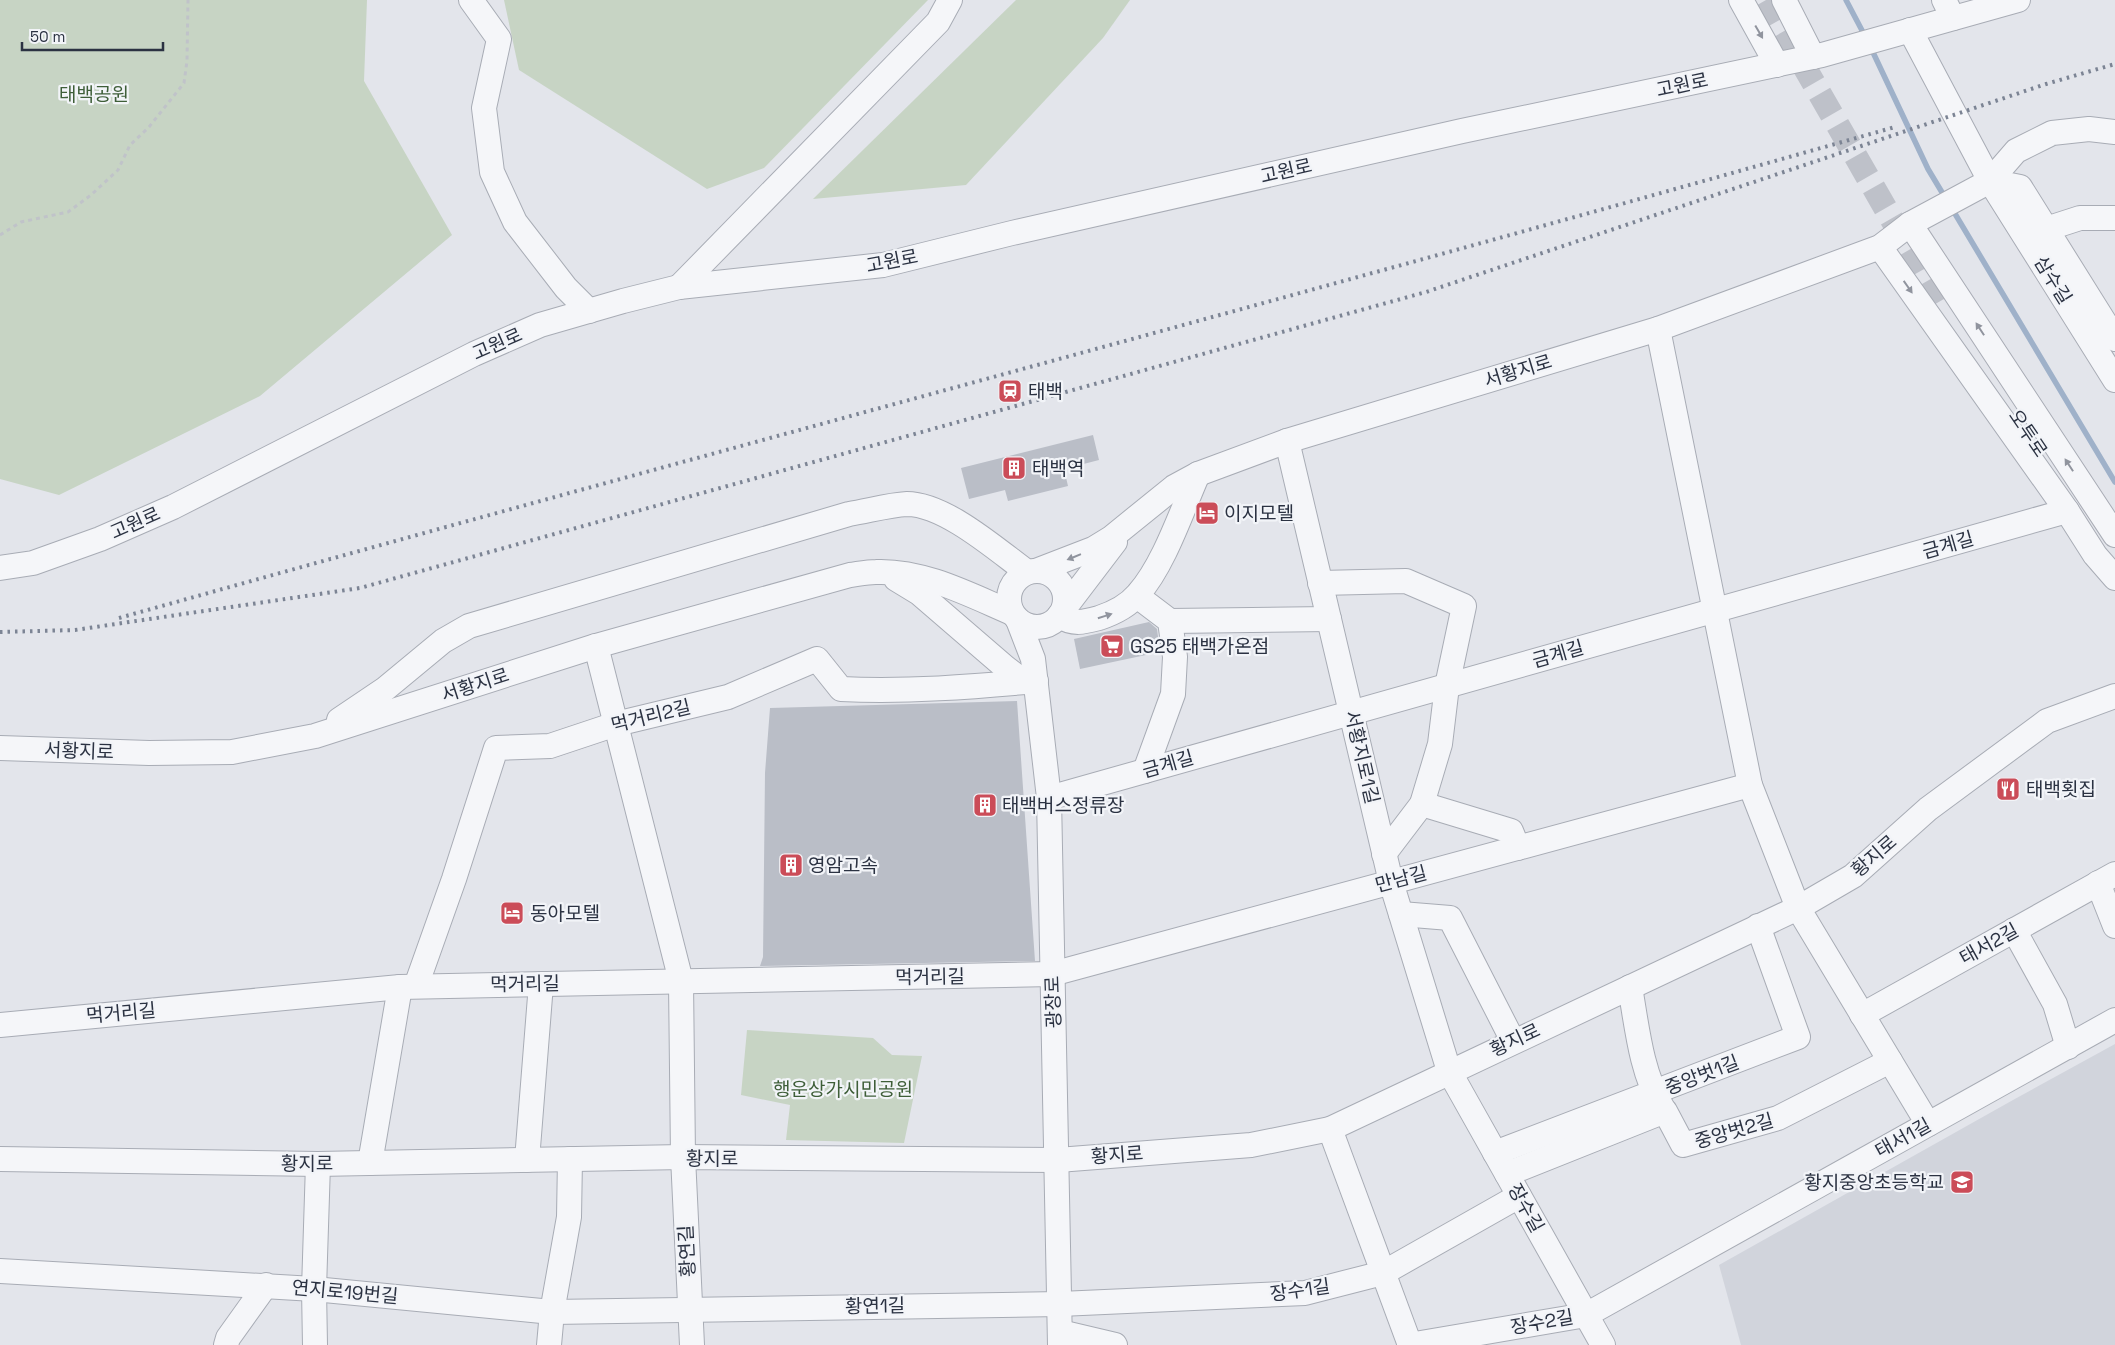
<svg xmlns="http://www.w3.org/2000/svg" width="2115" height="1345" viewBox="0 0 2115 1345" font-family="'Space Grotesk','Noto Sans KR',sans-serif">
	<rect width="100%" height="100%" fill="#e3e5eb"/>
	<polygon fill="#d1d4dc" points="2115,1044 2115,1345 1741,1345 1719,1265 2013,1100"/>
	<g fill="#c7d4c4">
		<polygon points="0,0 367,0 364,81 452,235 260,396 59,495 0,479"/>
		<polygon points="504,0 928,0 764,168 707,189 519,70"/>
		<polygon points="1016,0 1130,0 1103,38 966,185 813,199"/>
		<polygon points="747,1030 873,1038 892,1055 922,1056 904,1143 786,1140 790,1105 741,1095"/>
	</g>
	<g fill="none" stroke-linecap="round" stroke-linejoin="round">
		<g stroke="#9fb1c9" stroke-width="5.5">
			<polyline points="1846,0 1866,38"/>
			<polyline points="1870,46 1928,169 1946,199"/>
			<polyline points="1951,207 2115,482"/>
		</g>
	</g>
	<g fill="#babec7">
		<polygon points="1093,435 1099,460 1064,469 1068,486 1008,501 1005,490 969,499 961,468"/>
		<polygon points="1149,622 1157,629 1160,652 1080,669 1074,639"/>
		<polygon points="1017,701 1035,961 760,966 763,957 765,773 770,708"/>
	</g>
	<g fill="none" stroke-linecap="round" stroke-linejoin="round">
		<polyline stroke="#bec1c9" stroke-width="24" stroke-dasharray="24 12" stroke-linecap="butt" points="1766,0 1941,305"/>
		<g stroke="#a8acb5" stroke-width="26">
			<g id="minor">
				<polyline points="471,0 499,39 484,108 492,172 515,222 566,288 589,311"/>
				<polyline points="1741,0 1777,65"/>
				<polyline points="1784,0 1813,57"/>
				<polyline points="1944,0 1953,18"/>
				<polyline points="1910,30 1990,181 2115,380"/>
				<polyline points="1990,181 2016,151 2052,133 2089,129 2115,132"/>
				<polyline points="1910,224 2115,535"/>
				<polyline points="2046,229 2080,218 2115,218"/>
				<polyline points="1880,247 2067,511 2095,555 2115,578"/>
				<polyline points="679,287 938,22 950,0"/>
				<polyline points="1658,329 1750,785 1798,908 1928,1124"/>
				<polyline points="1287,441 1391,882 1449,1071 1603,1345"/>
				<polyline points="0,568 33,563 100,539 173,507 474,354 540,325 623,301 679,287 883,265 1012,233 1462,131 1822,55 2018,0"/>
				<circle cx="1037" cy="599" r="28"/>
				<polyline points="1036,571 1093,549 1111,538 1174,487 1198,474 1287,441 1658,329 1880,247 1910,224 1990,181 2020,187 2115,339"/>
				<polyline points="896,579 919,593 1006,668 1019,678 1032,681"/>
				<polyline points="1320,583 1406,581 1464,606 1447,686 1440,744 1422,804 1384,854"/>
				<polyline points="1137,596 1170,621 1175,657 1173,694 1145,771"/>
				<polyline points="1064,609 1115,542"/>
				<path d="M1059,616C1073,625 1084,622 1099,618C1114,613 1128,606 1138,594C1164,565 1182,510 1198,474"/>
				<polyline points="1018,620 1033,659 1049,798 1060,1345"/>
				<polyline points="1170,621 1329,619"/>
				<polyline points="596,646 681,981 683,1157 692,1345"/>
				<path d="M339,720L385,689L443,641L469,626L849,514C868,511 888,505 907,504C945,504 997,550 1027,572"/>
				<path d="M0,748L149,753L232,752L315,736L596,646L850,575C858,574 867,572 876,572C923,570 970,595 1012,613"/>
				<polyline points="1049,798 2067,511"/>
				<polyline points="1422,804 1511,831 1518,848"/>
				<polyline points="2098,883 2115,926"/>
				<polyline points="1401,914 1450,918 1513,1041"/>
				<polyline points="2014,930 2055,1004 2068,1047"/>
				<path d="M416,986L454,879L496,748L550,746L616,724L728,697L817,659L841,689C906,692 972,687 1036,681"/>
				<path d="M1630,987C1637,1027 1641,1072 1662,1107"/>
				<polyline points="1862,1015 2115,874"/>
				<polyline points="0,1025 400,987 1052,974 1750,785"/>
				<polyline points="1330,1129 1410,1345"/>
				<polyline points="1495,1153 1798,1037 1758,926"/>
				<polyline points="0,1159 318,1164 683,1157 1058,1160 1251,1145 1330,1129 1798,908 1853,876 1928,809 2047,721 2115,696"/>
				<polyline points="527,1160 541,984"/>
				<polyline points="370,1163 400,987"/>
				<polyline points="1507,1174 1665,1111 1683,1145 1778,1118 1890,1061"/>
				<polyline points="0,1271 314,1289 552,1312 1060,1304 1305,1293 1383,1273 1519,1196"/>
				<polyline points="1060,1332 1115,1345"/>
				<polyline points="226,1345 228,1338 266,1285"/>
				<polyline points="315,1345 314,1289 318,1164"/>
				<polyline points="549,1345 552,1312 569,1217 570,1159"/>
				<polyline points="1409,1345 1586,1315 2115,1020"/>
			</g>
		</g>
		<polyline stroke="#c0c3c9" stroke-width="3" stroke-dasharray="4 4" stroke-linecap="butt" points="0,235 21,222 68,212 91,195 118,170 130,145 149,127 184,83 187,61 188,0"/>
		<use href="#minor" stroke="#f5f6f9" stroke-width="24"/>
		<g stroke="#7c8494" stroke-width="4" stroke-dasharray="2.5 5" stroke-linecap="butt">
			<path d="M119,618C710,452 1304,295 1895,127"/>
			<polyline points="0,632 75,630 360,588 1426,292 2046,84 2115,64"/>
		</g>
	</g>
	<defs><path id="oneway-solid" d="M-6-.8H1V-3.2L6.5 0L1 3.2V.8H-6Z" transform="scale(1.25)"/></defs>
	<g fill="#90949e">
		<use href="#oneway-solid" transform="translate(1759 32) rotate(60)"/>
		<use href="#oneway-solid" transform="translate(1908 287) rotate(55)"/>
		<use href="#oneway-solid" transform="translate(1980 329) rotate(-123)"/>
		<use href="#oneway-solid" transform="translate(2069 465) rotate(-123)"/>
		<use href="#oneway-solid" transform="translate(1074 557) rotate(158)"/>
		<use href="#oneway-solid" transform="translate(1105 616) rotate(-18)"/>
	</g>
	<defs>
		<g id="station-square" transform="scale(1.25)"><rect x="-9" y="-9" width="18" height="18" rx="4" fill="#cb4c58" stroke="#f2f4f8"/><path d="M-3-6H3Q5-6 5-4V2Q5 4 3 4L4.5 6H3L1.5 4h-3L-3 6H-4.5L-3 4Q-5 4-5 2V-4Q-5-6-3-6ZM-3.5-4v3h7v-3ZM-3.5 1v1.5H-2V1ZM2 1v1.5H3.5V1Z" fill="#fff"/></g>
		<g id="building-square" transform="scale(1.25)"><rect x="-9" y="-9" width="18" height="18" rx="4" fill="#cb4c58" stroke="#f2f4f8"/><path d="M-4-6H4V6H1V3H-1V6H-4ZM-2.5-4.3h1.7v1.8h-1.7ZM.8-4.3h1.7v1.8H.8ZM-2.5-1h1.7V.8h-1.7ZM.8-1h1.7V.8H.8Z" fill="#fff"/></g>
		<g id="hotel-square" transform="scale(1.25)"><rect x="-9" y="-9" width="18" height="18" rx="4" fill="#cb4c58" stroke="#f2f4f8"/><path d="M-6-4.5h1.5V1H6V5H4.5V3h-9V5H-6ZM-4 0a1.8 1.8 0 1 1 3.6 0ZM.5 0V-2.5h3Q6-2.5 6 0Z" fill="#fff"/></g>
		<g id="supermarket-square" transform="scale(1.25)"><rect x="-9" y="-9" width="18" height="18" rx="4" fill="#cb4c58" stroke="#f2f4f8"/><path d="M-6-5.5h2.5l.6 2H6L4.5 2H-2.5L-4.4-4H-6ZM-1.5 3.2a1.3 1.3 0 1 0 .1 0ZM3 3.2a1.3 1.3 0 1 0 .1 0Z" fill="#fff"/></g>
		<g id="restaurant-square" transform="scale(1.25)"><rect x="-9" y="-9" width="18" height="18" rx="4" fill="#cb4c58" stroke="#f2f4f8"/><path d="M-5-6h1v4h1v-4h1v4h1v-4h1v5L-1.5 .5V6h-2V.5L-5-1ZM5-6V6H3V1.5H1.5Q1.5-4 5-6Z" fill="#fff"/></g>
		<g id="school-square" transform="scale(1.25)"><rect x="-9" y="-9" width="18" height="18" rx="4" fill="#cb4c58" stroke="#f2f4f8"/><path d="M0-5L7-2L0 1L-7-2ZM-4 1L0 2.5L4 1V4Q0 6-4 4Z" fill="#fff"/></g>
	</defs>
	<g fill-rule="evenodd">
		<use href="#station-square" x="1010" y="391"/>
		<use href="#building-square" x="1014" y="468"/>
		<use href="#hotel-square" x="1207" y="513"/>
		<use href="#supermarket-square" x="1112" y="646"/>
		<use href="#restaurant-square" x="2008" y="789"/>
		<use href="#building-square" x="985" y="805"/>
		<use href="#building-square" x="791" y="865"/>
		<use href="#hotel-square" x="512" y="913"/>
		<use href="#school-square" x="1962" y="1182"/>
	</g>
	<g text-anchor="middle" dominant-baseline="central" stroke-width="4.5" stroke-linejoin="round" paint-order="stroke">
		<g font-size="19" fill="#2b3242" stroke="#f2f4f8">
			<text transform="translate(1682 85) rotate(-12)">고원로</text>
			<text transform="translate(1286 171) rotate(-13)">고원로</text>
			<text transform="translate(892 261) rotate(-11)">고원로</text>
			<text transform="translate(2053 280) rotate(58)">삼수길</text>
			<text transform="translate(497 344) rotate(-24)">고원로</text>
			<text transform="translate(1518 371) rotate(-17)">서황지로</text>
			<text transform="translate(2028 433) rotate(56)">오투로</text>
			<text transform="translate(135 523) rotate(-24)">고원로</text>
			<text transform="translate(1948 545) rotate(-16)">금계길</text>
			<text transform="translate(1558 654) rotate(-16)">금계길</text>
			<text transform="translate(475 685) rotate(-18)">서황지로</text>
			<text transform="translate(651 716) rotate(-14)">먹거리2길</text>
			<text transform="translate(79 751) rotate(2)">서황지로</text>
			<text transform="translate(1362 757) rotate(77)">서황지로1길</text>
			<text transform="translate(1168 764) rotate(-16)">금계길</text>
			<text transform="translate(1874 856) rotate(-41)">황지로</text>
			<text transform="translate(1401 879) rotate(-15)">만남길</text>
			<text transform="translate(1989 944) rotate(-29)">태서2길</text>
			<text transform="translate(930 977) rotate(-1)">먹거리길</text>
			<text transform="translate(525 984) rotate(-1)">먹거리길</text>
			<text transform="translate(1053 1002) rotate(-92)">광장로</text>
			<text transform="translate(121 1013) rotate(-5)">먹거리길</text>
			<text transform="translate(1515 1040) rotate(-25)">황지로</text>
			<text transform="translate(1702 1075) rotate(-21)">중앙벗1길</text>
			<text transform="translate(1734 1131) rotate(-16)">중앙벗2길</text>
			<text transform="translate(1903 1138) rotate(-29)">태서1길</text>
			<text transform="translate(1117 1155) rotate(-4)">황지로</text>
			<text x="712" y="1158">황지로</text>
			<text x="307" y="1163">황지로</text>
			<text transform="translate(1526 1208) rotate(61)">장수길</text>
			<text transform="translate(687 1251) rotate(-93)">황연길</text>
			<text transform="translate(1300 1290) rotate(-8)">장수1길</text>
			<text transform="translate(345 1292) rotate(5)">연지로19번길</text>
			<text transform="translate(875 1306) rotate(-1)">황연1길</text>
			<text transform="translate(1542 1322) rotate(-10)">장수2길</text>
		</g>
		<g font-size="19" fill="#3e5e38" stroke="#f2f4f8">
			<text x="94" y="94">태백공원</text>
			<text x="843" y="1089">행운상가시민공원</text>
		</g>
		<g font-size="19" fill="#2b3242" stroke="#f2f4f8" text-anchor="start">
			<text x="1028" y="391">태백</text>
			<text x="1032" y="468">태백역</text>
			<text x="1224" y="513">이지모텔</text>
			<text x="1130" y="646">GS25 태백가온점</text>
			<text x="2026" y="789">태백횟집</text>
			<text x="1002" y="805">태백버스정류장</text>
			<text x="808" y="865">영암고속</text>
			<text x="530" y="913">동아모텔</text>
			<text x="1944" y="1182" text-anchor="end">황지중앙초등학교</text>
		</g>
	</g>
	<path d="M22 42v8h141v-8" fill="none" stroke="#2b3242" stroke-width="2.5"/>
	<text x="30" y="42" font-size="15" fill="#2b3242" stroke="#f2f4f8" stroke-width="4" paint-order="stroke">50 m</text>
</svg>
